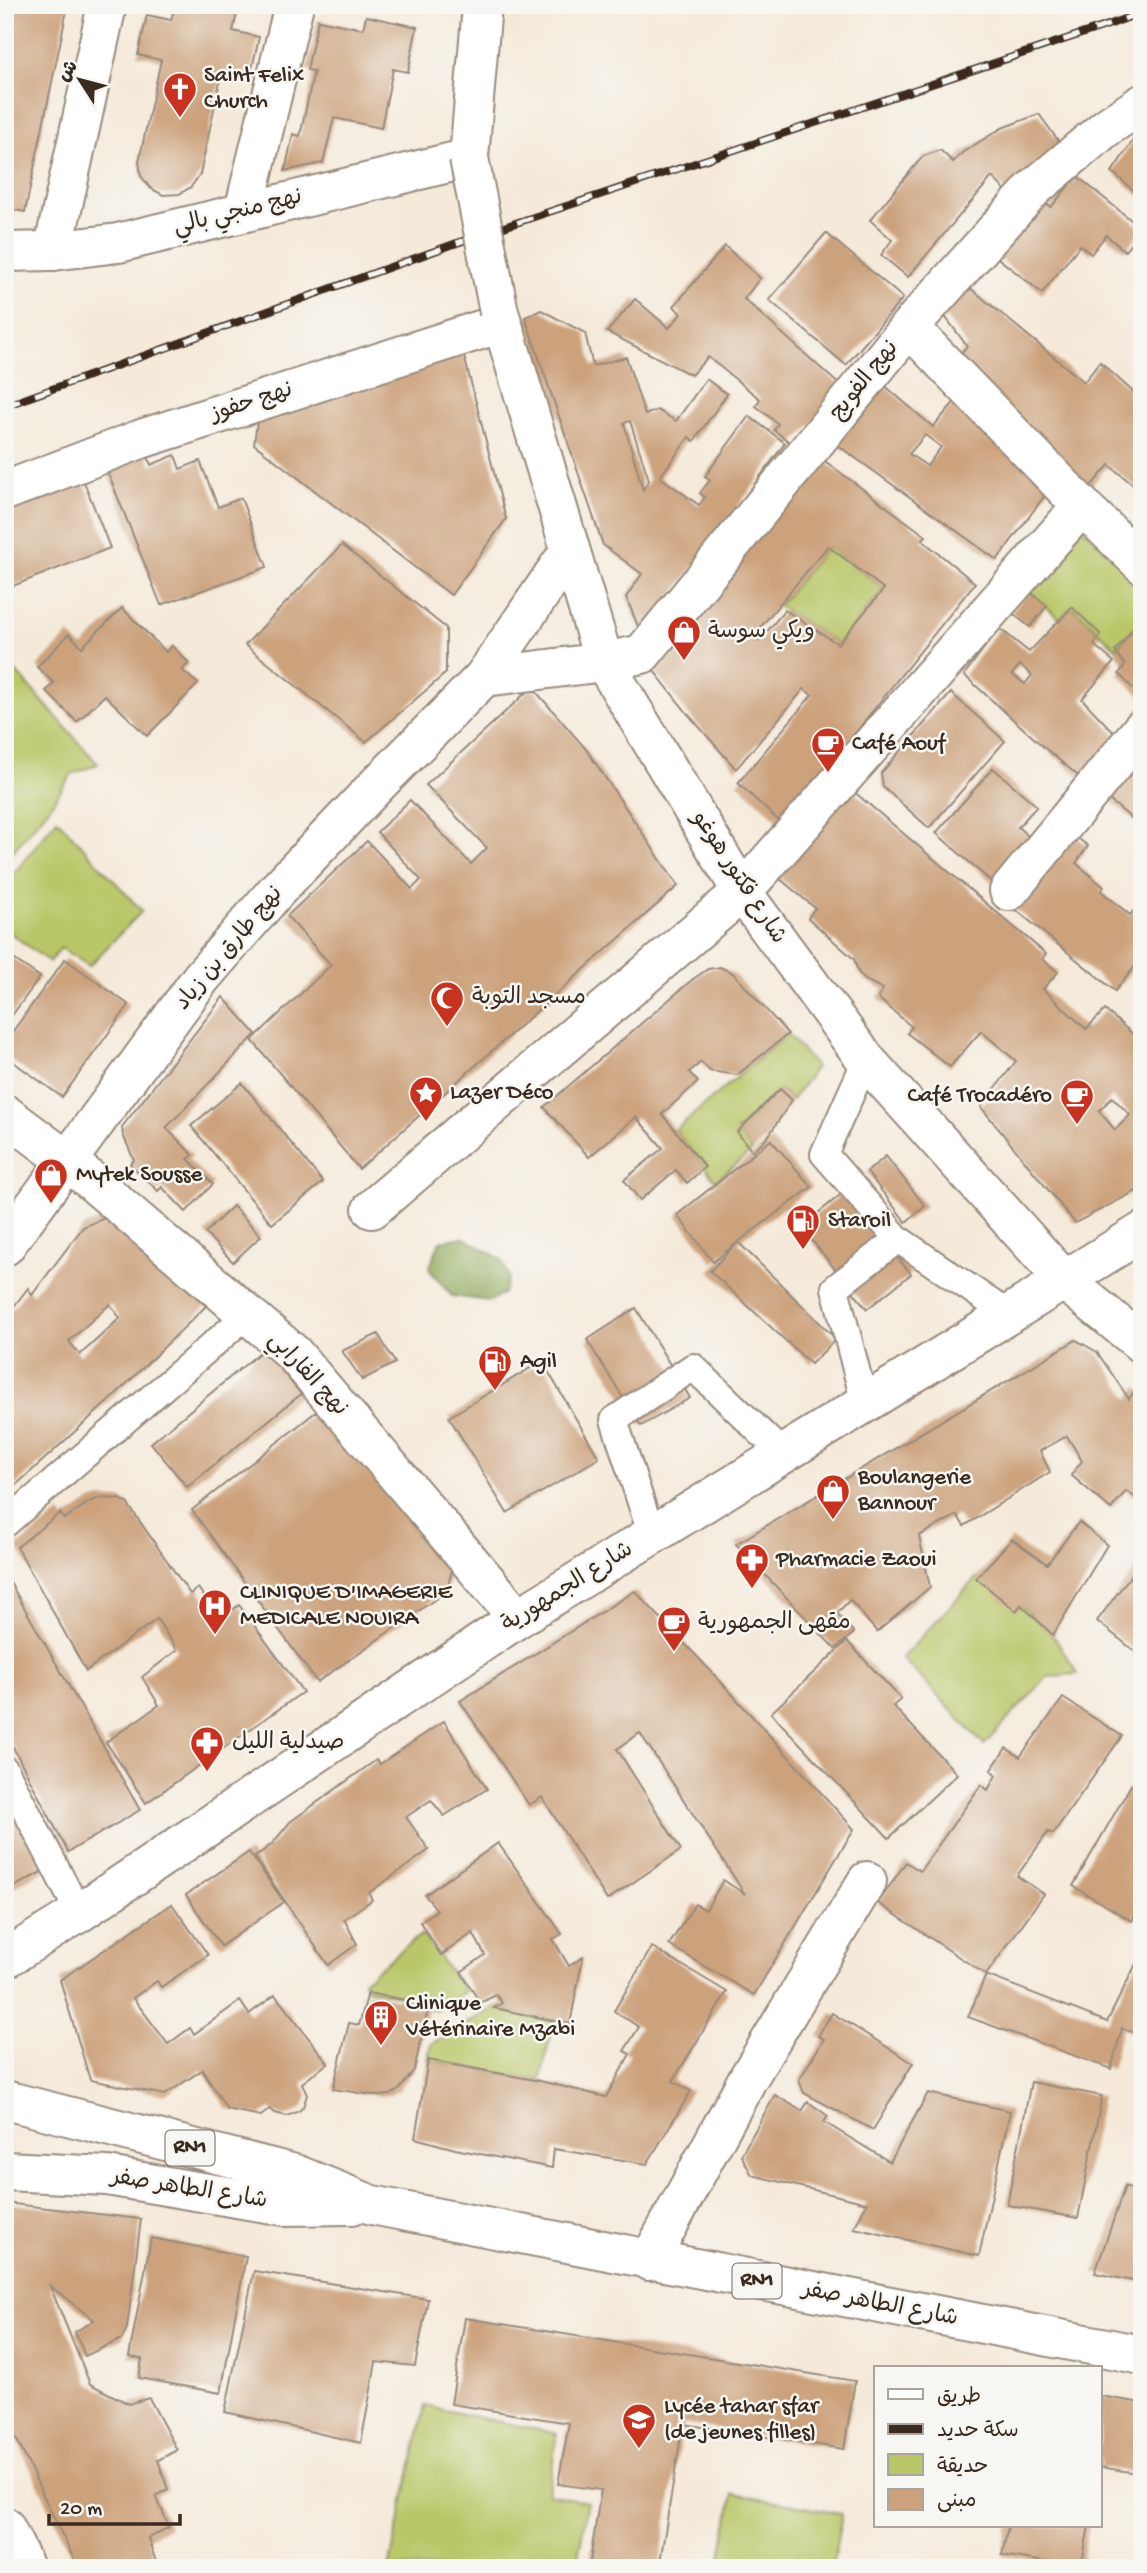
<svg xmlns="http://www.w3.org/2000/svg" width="1147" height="2573" viewBox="0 0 1147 2573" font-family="'Gochi Hand','Playpen Sans Arabic',sans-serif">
	<rect width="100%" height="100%" fill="#f6f6f2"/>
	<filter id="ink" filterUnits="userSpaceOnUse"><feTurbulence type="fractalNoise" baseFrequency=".0143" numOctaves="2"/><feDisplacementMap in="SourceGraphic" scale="14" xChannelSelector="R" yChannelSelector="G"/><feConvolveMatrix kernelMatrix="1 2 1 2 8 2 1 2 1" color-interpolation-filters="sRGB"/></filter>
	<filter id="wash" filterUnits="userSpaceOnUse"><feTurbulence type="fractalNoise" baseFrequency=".00686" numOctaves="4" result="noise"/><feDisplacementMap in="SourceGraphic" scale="28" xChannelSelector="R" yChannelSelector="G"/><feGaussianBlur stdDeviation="1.57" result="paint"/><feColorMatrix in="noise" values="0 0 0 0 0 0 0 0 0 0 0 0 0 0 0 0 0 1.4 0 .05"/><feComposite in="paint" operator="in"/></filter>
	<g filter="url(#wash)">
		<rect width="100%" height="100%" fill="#f5eada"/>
		<g fill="#b9c769" stroke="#7a7844" stroke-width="2">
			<polygon points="1081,526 1142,588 1142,619 1116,648 1072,607 1060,619 1029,591"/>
			<polygon points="828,546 884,589 838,644 778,606"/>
			<polygon points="5,659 98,764 72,774 48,809 5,861"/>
			<polygon points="57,819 142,911 89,966 61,948 49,962 5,929 5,885"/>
			<polygon points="788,1034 816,1067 792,1100 780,1089 737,1131 752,1151 716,1181 675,1130"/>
			<polygon points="976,1578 1021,1605 1053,1635 1078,1674 1048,1676 984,1745 902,1658"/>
			<polygon points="422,1934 465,1991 437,2010 410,2003 408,1997 367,1988 363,1981"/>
			<polygon points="494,2008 554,2020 540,2081 428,2060 431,2044"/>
			<polygon points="425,2406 557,2434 548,2494 588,2502 576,2568 389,2568"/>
			<polygon points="733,2494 842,2514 832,2568 719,2568"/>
		</g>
		<polygon fill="#92ac5d" stroke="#666b3e" stroke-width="2" points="463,1237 501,1259 509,1277 503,1294 490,1301 452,1296 429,1269 440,1241"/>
		<g id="blocks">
			<g fill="#cca27c" fill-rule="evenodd">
				<polygon points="5,5 68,5 25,212 5,208"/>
				<polygon points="175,5 239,5 233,31 259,37 250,78 222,72 200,174 191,187 179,194 163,195 150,188 141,176 139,161 161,60 138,55 147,15 171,20"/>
				<polygon points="524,5 546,5 546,6 522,13"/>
				<polygon points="366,16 417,27 408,72 393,69 381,128 334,118 323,163 285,171 293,134 300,136 314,71 307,70 318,20 363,29"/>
				<polygon points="1039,114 1062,146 1008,193 992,177 908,277 881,255 892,240 870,220 923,156 940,150 953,162 963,152 1002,128"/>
				<polygon points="1142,127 1142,198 1112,172"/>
				<polygon points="1077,176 1142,229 1125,251 1106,235 1091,254 1080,245 1042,293 994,255 1028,214 1033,219 1045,204 1051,207"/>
				<polygon points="826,233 903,298 846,365 769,300"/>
				<polygon points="725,246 760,278 744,299 843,388 793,445 774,430 778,424 756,406 760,399 708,357 691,375 607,332 635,299 669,328 681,314 674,306"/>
				<polygon points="968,286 1084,382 1100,362 1142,400 1142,492 1109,465 1087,491 956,359 967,346 944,315"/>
				<path d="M541,310L585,333L593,366L626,357L645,415L657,410L676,421L706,379L727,394L694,441L689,437L660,477L699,505L705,497L700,493L710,480L705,476L749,416L785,443L642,636L626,597L642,574L603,545L525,317ZM630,421L649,480L643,490L624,423Z"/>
				<polygon points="462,348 506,519 451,595 254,444 257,422"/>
				<path d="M883,384L933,427L957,399L1051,487L997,560L832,441ZM925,435L941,447L927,466L909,454Z"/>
				<polygon points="145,447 151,465 175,455 180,469 200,461 218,507 241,498 267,567 161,605 104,463"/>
				<path d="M814,453L926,536L922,540L975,583L782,824L738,783L812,695L804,689L736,769L688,714L651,667ZM828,546L884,589L838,644L785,610L759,641L753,636Z"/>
				<polygon points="81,474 110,548 5,589 5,504"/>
				<polygon points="342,545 446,628 446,673 366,742 245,645"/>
				<polygon points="1029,591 1047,606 1030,627 1011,612"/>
				<path d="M1072,607L1100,634L1094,645L1114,662L1082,699L1118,737L1082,779L1046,749L964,675L999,628L1029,652ZM1020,665L1032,675L1025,684L1012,674Z"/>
				<polygon points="122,608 166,652 172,646 189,663 182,670 198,684 147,736 105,695 77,722 46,691 54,683 37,667 69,634 82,647"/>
				<polygon points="1142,619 1142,698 1119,674 1125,665 1115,651"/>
				<polygon points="532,687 586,749 678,886 359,1169 252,1040 331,965 287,916 367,841 412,889 421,880 377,832 410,800 471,864 487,848 426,785"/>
				<polygon points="951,693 1005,741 929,828 883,787 881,773"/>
				<polygon points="1142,758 1142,827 1108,799"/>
				<polygon points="993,768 1037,806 1018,827 1031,839 993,883 936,833"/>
				<path d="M852,790L1046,954L1042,959L1058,972L1043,989L1086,1029L1105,1010L1142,1042V1188L1075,1223L981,1107L1016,1061L981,1031L950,1067L907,1033L912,1027L878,998L883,989L865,980L858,972L854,959L808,918L815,908L779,878ZM1112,1097L1130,1115L1115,1130L1099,1111Z"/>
				<polygon points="1075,836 1088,846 1076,863 1104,887 1101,891 1130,915 1142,901 1142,958 1115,991 1015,909"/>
				<polygon points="5,953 40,977 5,1025"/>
				<polygon points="65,959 129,1005 62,1097 5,1056 5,1042"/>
				<polygon points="720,967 733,973 788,1034 737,1075 710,1071 701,1062 689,1072 698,1082 662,1114 705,1167 687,1183 676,1170 640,1200 624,1180 663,1148 636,1117 589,1157 544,1107 693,979 708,969"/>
				<polygon points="223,997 256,1034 166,1128 193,1155 188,1159 213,1184 186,1212 162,1187 158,1191 130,1164 134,1160 123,1135 122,1127"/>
				<polygon points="242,1083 323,1182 272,1224 191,1126"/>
				<polygon points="780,1089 792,1100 767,1138 752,1151 737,1132"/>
				<polygon points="771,1140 812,1187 738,1242 836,1339 811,1364 710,1271 738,1242 713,1262 677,1215"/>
				<polygon points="886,1156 925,1206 906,1222 867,1172"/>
				<polygon points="844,1192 911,1274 867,1309 801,1227"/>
				<polygon points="233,1206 261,1236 233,1262 205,1233"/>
				<path d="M109,1216L206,1306L113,1397L5,1495V1318L28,1288L32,1295L83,1227ZM110,1304L120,1318L80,1355L69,1341Z"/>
				<polygon points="636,1308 690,1398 641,1426 587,1340"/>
				<polygon points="378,1334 395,1363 362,1380 342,1351"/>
				<polygon points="1076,1340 1097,1352 1129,1399 1137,1387 1142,1391 1142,1502 1126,1491 1111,1509 1071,1475 1082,1461 1067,1436 1040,1451 1050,1472 964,1526 957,1515 919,1536 930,1587 877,1632 850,1600 837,1613 854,1633 835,1649 736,1544"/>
				<polygon points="264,1349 301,1394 187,1487 151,1443"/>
				<polygon points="542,1361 599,1458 507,1513 449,1417"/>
				<polygon points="317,1411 452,1569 447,1591 317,1682 192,1510"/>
				<polygon points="100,1498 120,1499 127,1503 190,1594 198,1588 220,1619 239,1605 303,1692 146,1803 106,1742 159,1705 142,1677 177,1650 157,1619 86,1671 17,1547 60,1513 64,1519 89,1502"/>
				<polygon points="1079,1522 1107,1545 1053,1635 1021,1605 1016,1611 976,1578 1012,1539 1047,1564"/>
				<polygon points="1142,1560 1142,1657 1097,1621"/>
				<polygon points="5,1574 140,1810 68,1852 5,1732"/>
				<polygon points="635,1591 721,1682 854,1829 754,1995 669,1945 695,1904 706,1910 723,1880 745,1894 640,1733 617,1749 681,1850 607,1900 542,1797 529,1805 460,1701"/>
				<polygon points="847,1641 901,1699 893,1706 957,1774 889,1838 771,1713"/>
				<polygon points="1063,1698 1122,1736 1053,1834 1048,1832 1017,1876 1044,1894 986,1975 878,1903 906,1862 920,1871 981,1785 988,1790 996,1775 991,1770 1006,1748 1020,1757"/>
				<polygon points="444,1721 487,1789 444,1816 431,1800 406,1817 429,1850 369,1893 372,1900 344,1919 357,1944 328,1965 255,1857 273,1843 290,1822 376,1760 380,1764"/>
				<polygon points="1131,1785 1142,1791 1142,1912 1136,1912 1132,1921 1073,1886"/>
				<polygon points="5,1795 45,1870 5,1892"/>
				<polygon points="498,1843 562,1934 553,1939 569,1966 583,1957 570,2024 494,2008 502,2003 496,1995 480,2003 461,1972 485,1955 473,1933 441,1955 420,1922 437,1910 425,1895"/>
				<polygon points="249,1852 284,1902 221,1946 186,1895"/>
				<polygon points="172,1904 208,1955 161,1987 157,1981 133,1998 168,2044 190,2028 194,2034 240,2001 249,2014 275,1995 328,2063 302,2083 307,2095 303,2107 299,2111 287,2116 275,2113 270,2109 261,2116 227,2109 202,2070 165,2095 90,2080 60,1980"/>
				<polygon points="652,1947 727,1992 673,2081 691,2091 647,2164 554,2149 552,2168 455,2149 415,2138 428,2060 540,2081 606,2097 630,2054 624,2051 639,2027 614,2011"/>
				<polygon points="1137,1962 1142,1965 1142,2035 1122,2028 1111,2069 968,2017 986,1975 1107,2022"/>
				<polygon points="368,1993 405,2000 404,2005 428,2010 414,2070 399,2090 390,2095 379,2096 333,2089 349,2023 359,2025"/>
				<polygon points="832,2013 913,2063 873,2130 804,2093 799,2080 824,2039 818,2036"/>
				<polygon points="1031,2082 1102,2096 1078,2218 1007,2205"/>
				<polygon points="928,2093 1010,2111 979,2256 854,2228 867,2203 752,2175 741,2155 775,2095 802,2111 808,2102 828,2116 824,2122 890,2162"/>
				<polygon points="1125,2186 1142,2193 1142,2283 1095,2273"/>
				<polygon points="5,2203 141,2219 127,2328 122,2339 85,2356 75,2332 94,2320 50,2286 90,2384 129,2404 149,2398 177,2450 158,2460 168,2490 156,2496 169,2527 148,2538 158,2568 78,2568 5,2415"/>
				<polygon points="151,2238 246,2256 221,2393 139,2378 142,2359 129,2357"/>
				<polygon points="254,2271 428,2299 415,2366 376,2362 361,2443 225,2412"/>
				<polygon points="465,2318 855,2381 844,2449 683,2424 659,2568 589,2568 601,2490 558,2484 569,2423 451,2404"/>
				<polygon points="1100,2396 1142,2403 1142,2474 1100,2467"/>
				<polygon points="1008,2526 1089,2526 1081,2568 1002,2555"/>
			</g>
		</g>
	</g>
	<g filter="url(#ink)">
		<use href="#blocks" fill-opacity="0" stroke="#988a7c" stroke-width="2"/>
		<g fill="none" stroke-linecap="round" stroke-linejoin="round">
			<g stroke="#988a7c" stroke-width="30">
				<g id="lane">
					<polyline points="866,1060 824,1154 898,1239"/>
					<polyline points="865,1404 835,1288 898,1239 1009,1315"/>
					<polyline points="5,1524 247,1315"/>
					<polyline points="652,1536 614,1420 693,1367 783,1454"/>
					<polyline points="5,1770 79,1913"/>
				</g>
			</g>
			<g stroke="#988a7c" stroke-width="42">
				<g id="street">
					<polyline points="244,211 294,5"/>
					<polyline points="53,251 107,5"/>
					<polyline points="5,252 53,251 118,243 469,158 482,5"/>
					<polyline points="499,312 604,662 742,892 866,1060 1065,1281 1142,1344"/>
					<polyline points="909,327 1082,506 1142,564"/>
					<polyline points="5,491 141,439 502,323"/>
					<polyline points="484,677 604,662 642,654 909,327 1034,188 1107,127 1142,104"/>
					<polyline points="1009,891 1142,729"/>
					<polyline points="5,1114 68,1161 294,1354 518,1618"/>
					<polyline points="372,1209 742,892 1082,506"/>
					<polyline points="5,1246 201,978 278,889 377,785 484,677 569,552"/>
					<polyline points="5,1959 79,1913 518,1618 1142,1232"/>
					<polyline points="649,2261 747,2080 867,1881"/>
					<polyline points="5,2527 25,2568"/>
				</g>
			</g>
			<g stroke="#988a7c" stroke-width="42">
				<g id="primary">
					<polyline points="5,2100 295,2174 372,2205 1142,2355"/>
					<polyline points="5,2171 107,2176 284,2206 352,2205"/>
				</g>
			</g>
			<use href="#lane" stroke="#fff" stroke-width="26"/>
			<use href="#street" stroke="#fff" stroke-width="38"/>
			<use href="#primary" stroke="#fff" stroke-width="38"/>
			<g stroke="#3b2a1e" stroke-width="8">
				<polyline id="rail" points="5,406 468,239 1111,24 1142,12"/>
			</g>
			<use href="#rail" stroke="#f6f6f2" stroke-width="5" stroke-dasharray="16" stroke-linecap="butt"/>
			<g stroke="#988a7c" stroke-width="42" stroke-linecap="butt">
				<polyline id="street-bridge" points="469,158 499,312"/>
			</g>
			<use href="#street-bridge" stroke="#fff" stroke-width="38"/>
		</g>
	</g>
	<defs>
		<g id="church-pin" transform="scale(1.75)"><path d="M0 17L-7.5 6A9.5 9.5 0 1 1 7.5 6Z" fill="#c8321e" stroke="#f6f6f2"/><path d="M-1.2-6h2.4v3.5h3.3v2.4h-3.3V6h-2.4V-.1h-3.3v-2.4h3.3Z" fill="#fff"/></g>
		<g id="shop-pin" transform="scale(1.75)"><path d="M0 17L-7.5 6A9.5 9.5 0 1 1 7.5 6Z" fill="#c8321e" stroke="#f6f6f2"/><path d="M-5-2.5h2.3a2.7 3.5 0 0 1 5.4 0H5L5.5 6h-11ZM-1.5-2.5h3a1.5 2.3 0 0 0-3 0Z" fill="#fff"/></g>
		<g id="cafe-pin" transform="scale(1.75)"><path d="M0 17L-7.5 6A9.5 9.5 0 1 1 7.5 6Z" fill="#c8321e" stroke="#f6f6f2"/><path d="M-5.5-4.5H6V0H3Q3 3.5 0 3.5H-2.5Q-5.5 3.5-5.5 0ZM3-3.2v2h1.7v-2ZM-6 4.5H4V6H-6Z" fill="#fff"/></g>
		<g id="mosque-pin" transform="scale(1.75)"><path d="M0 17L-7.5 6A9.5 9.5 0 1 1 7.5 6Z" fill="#c8321e" stroke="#f6f6f2"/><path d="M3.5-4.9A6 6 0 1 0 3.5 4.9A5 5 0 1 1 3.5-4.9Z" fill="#fff"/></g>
		<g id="sight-pin" transform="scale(1.75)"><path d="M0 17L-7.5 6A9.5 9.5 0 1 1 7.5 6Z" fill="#c8321e" stroke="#f6f6f2"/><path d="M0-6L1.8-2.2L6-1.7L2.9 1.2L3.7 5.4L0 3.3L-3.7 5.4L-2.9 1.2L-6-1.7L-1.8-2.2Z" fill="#fff"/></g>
		<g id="fuel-pin" transform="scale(1.75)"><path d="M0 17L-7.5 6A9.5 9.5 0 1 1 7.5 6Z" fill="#c8321e" stroke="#f6f6f2"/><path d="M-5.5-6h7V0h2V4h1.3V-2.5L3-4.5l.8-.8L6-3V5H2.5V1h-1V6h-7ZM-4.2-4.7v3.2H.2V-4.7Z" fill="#fff"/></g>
		<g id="pharmacy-pin" transform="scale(1.75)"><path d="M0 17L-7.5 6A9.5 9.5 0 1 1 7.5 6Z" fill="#c8321e" stroke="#f6f6f2"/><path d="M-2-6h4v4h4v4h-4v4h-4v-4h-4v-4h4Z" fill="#fff"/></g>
		<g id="hospital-pin" transform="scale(1.75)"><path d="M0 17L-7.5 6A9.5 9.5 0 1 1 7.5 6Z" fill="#c8321e" stroke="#f6f6f2"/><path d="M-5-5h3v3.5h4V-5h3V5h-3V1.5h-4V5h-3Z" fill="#fff"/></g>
		<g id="building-pin" transform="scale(1.75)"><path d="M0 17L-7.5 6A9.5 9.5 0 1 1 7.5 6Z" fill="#c8321e" stroke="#f6f6f2"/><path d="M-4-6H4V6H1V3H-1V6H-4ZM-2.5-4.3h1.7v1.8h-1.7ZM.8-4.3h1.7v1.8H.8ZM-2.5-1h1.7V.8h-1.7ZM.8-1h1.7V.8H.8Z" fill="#fff"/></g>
		<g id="school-pin" transform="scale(1.75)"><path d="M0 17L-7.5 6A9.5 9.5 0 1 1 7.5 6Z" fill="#c8321e" stroke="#f6f6f2"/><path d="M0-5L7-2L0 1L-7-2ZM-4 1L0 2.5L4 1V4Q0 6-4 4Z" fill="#fff"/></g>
	</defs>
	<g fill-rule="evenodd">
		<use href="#church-pin" x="180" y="89"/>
		<use href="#shop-pin" x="684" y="632"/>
		<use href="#cafe-pin" x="828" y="744"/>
		<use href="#mosque-pin" x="447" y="998"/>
		<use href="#sight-pin" x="426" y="1093"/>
		<use href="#cafe-pin" x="1077" y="1096"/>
		<use href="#shop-pin" x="51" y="1175"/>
		<use href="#fuel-pin" x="803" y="1221"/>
		<use href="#fuel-pin" x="495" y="1362"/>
		<use href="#shop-pin" x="833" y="1491"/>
		<use href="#pharmacy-pin" x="752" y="1560"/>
		<use href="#hospital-pin" x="215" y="1606"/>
		<use href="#cafe-pin" x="674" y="1623"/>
		<use href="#pharmacy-pin" x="207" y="1743"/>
		<use href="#building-pin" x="381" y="2017"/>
		<use href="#school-pin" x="639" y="2420"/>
	</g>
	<g text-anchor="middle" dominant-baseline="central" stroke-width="5" stroke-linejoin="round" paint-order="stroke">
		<g fill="#f6f6f2" stroke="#73675e" stroke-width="2">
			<rect x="165.5" y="2130.5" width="49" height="35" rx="5"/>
			<rect x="732.5" y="2263.5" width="49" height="35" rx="5"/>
		</g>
		<g font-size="21" font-weight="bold" fill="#3b2a1e">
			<text x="190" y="2148">RN1</text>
			<text x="757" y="2281">RN1</text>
		</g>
		<g font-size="23" fill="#3b2a1e" stroke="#f6f6f2" text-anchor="start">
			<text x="204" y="76">Saint Felix<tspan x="204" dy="26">Church</tspan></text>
			<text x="708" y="632">ويكي سوسة</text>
			<text x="852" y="744">Café Aouf</text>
			<text x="472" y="998">مسجد التوبة</text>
			<text x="450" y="1093">Lazer Déco</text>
			<text x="1052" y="1096" text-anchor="end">Café Trocadéro</text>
			<text x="76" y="1175">Mytek Sousse</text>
			<text x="828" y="1221">Staroil</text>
			<text x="520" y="1362">Agil</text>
			<text x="858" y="1478">Boulangerie<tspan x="858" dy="26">Bannour</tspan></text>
			<text x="776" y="1560">Pharmacie Zaoui</text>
			<text x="240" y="1593">CLINIQUE D'IMAGERIE<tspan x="240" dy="26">MEDICALE NOUIRA</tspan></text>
			<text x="698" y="1623">مقهى الجمهورية</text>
			<text x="232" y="1743">صيدلية الليل</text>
			<text x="406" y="2004">Clinique<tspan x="406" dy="26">Vétérinaire Mzabi</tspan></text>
			<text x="664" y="2407">Lycée tahar sfar<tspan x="664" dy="26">(de jeunes filles)</tspan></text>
		</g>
		<g font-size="23" fill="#3b2a1e" stroke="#f6f6f2">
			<text transform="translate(238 213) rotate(-14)">نهج منجي بالي</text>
			<text transform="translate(865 381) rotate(-51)">نهج الفويج</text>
			<text transform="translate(252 403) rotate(-18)">نهج حفوز</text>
			<text transform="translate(738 878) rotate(57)">شارع فكتور هوغو</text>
			<text transform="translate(230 949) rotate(-50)">نهج طارق بن زياد</text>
			<text transform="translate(307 1375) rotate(47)">نهج الفارابي</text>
			<text transform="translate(568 1588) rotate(-32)">شارع الجمهورية</text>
			<text transform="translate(189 2190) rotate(9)">شارع الطاهر صفر</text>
			<text transform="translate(880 2305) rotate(11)">شارع الطاهر صفر</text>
		</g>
	</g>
	<rect width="1147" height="2573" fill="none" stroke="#f6f6f2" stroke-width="28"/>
	<rect x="874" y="2366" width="228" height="161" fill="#f6f6f2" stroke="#aba49d" stroke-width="2"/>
	<rect x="888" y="2389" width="35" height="10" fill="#ffffff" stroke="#aba49d" stroke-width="2"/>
	<text x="937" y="2402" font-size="21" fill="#3b2a1e">طريق</text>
	<rect x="888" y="2424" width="35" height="10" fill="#3b2a1e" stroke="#aba49d" stroke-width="2"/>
	<text x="937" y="2436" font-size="21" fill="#3b2a1e">سكة حديد</text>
	<rect x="888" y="2454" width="35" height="21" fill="#b9c769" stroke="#aba49d" stroke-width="2"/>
	<text x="937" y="2472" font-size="21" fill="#3b2a1e">حديقة</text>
	<rect x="888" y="2489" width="35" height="21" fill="#cca27c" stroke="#aba49d" stroke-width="2"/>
	<text x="937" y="2506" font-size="21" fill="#3b2a1e">مبنى</text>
	<g transform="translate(80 80) rotate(306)" stroke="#f6f6f2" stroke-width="5" paint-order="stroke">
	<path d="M0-5L12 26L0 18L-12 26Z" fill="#3b2a1e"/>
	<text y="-10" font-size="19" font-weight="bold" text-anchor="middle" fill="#3b2a1e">ش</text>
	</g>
	<path d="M49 2514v10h131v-10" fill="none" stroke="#3b2a1e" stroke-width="3.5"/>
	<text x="60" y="2514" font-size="21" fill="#3b2a1e" stroke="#f6f6f2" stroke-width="5" paint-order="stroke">20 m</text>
</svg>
